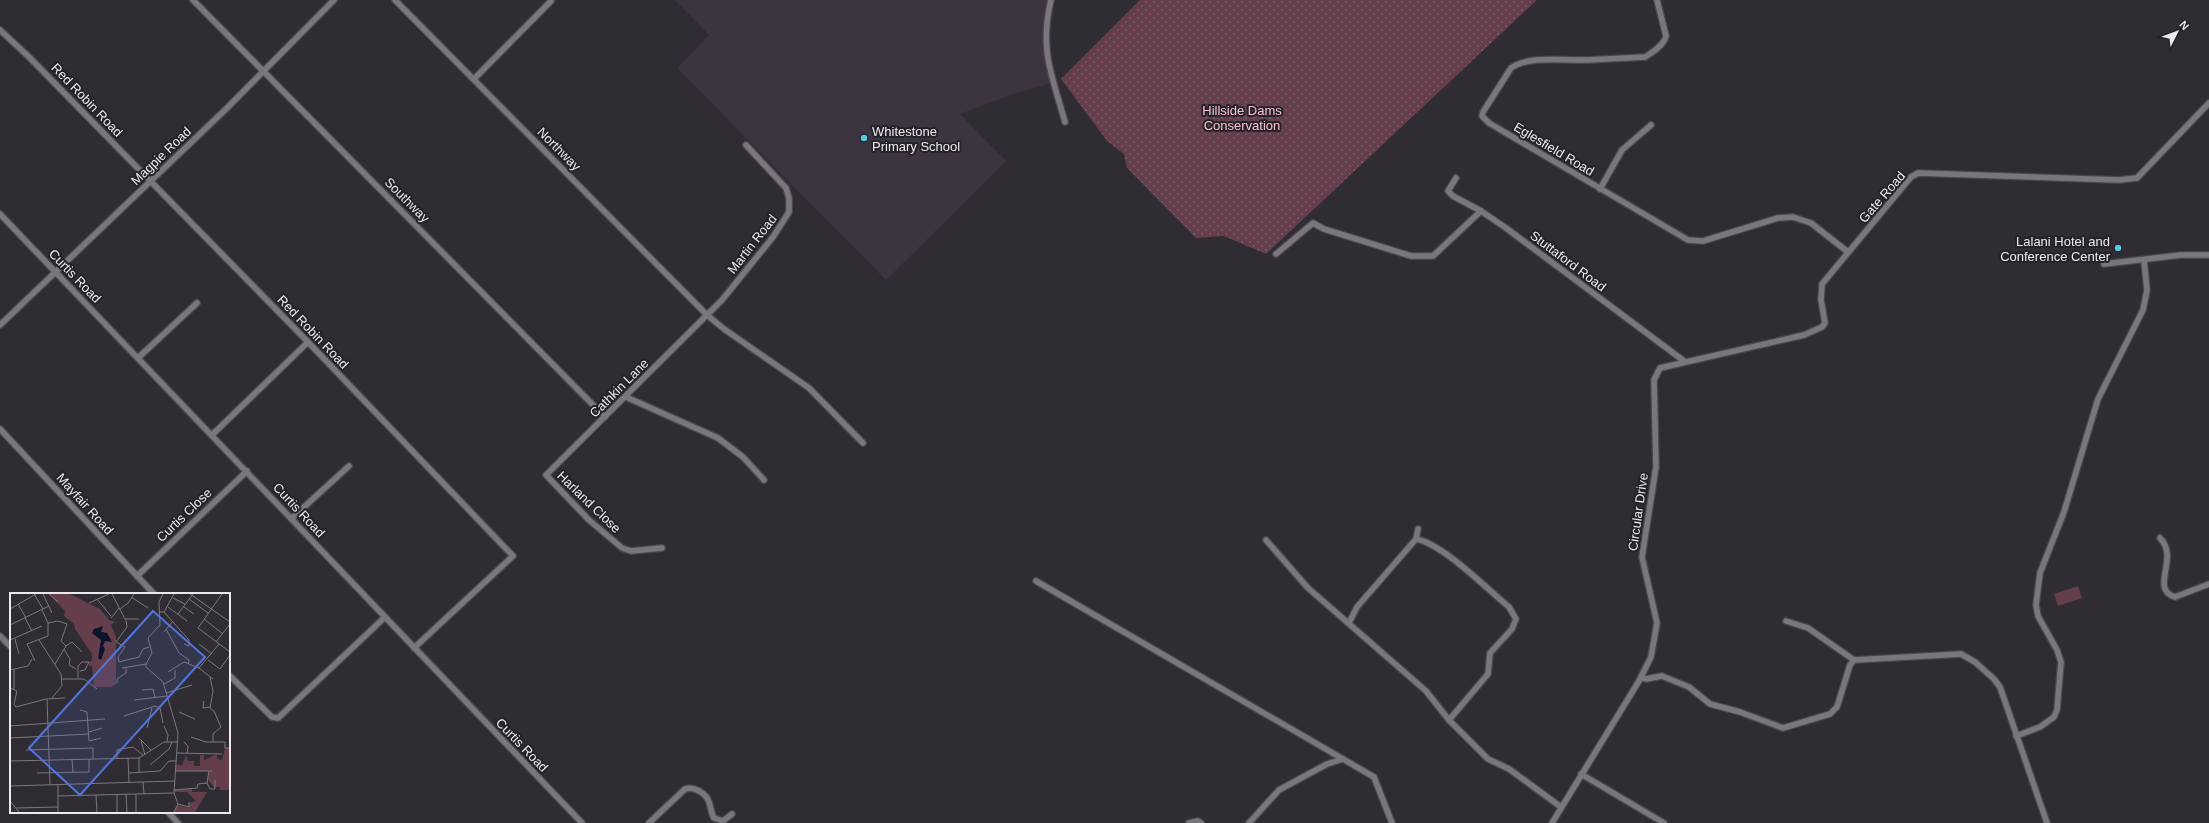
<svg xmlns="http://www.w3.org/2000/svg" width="2209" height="823" viewBox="0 0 2209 823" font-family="Arial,sans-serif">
	<defs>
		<pattern id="park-dots" width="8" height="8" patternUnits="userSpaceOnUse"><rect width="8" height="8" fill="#643e4b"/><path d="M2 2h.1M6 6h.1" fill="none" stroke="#7a5a65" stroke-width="1.8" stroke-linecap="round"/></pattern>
	</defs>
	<rect width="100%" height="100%" fill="#302c33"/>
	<polygon fill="#3c3441" points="675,0 1050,0 1046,17 1053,83 1016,93 960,114 1006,161 886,280 677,68 709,35"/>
	<polygon fill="url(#park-dots)" points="1140,0 1537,0 1266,254 1224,236 1196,238 1127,168 1124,154 1107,141 1061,79"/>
	<polygon fill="#643e4b" points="2078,586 2082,598 2058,606 2054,594"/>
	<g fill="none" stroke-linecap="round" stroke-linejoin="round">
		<g stroke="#4b474e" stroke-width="8">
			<g id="minor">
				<polyline points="193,0 605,417"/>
				<polyline points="395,0 707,315 724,329 809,388 863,443"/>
				<path d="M1051,0C1039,50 1052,75 1065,122"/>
				<path d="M1657,0L1666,36C1664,45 1653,52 1645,57C1625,58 1606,59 1587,60C1565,61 1529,55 1511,68L1483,112L1482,116L1489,123L1688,240L1703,241L1778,218L1793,217L1811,223L1848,252"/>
				<polyline points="0,30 29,57 308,342 513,556 414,648"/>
				<polyline points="474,79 551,1"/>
				<polyline points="1456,178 1448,191 1453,196 1481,211 1506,228 1684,361"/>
				<polyline points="1600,189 1622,150 1651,125"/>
				<polyline points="0,214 582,823"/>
				<polyline points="1276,254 1313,223 1324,229 1411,256 1433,256 1481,211"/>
				<polyline points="2104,264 2181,255 2209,255"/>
				<polyline points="0,325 226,109 334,0"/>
				<polyline points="138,358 197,303"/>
				<polyline points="626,397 718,438 743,457 764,480"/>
				<polyline points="0,429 154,594"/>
				<polyline points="212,435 308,342"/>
				<polyline points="292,518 349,466"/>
				<path d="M2160,538C2180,558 2149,589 2175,597L2209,584"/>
				<path d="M1416,539C1443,544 1486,588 1509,607L1516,619L1512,629L1490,653L1488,674L1449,720"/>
				<polyline points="1266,540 1308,588 1426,691 1449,720 1488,759 1509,769 1561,807"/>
				<polyline points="662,548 631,551 622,548 589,520 546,475 722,300 773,237 789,212 789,198 786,188 746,145"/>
				<polyline points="137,576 247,471"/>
				<polyline points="1036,581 1374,777 1392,823"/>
				<polyline points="1786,621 1808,628 1854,660 1961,654 1975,662 1994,679 2000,687 2047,823"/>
				<polyline points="1349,623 1357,607 1416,539 1418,529"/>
				<polyline points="0,636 11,647"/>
				<polyline points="229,675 272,717 278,718 384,618"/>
				<polyline points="1641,677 1646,679 1662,676 1689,687 1710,704 1740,712 1783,728 1830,714 1837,707 1850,665 1854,660"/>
				<polyline points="2016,736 2040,727 2054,717 2057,710 2061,662 2057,650 2038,616 2036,605 2040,573 2064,512 2098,399 2143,310 2147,290 2144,260"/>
				<polyline points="1581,774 1664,823"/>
				<polyline points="168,812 178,823"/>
				<path d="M649,823L685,789C694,786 706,793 709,802C711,808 711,813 714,818L723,821L732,814"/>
				<polyline points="1189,823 1198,821 1201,823"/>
				<polyline points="1249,823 1279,790 1327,764 1343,759"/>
				<polyline points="1552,823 1639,681 1651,657 1657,623 1642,557 1656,467 1654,380 1660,368 1804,335 1822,327 1825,323 1821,300 1822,284 1911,177 1918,173 2119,180 2137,178 2209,103"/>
			</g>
		</g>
		<use href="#minor" stroke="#7b767e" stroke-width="5.5"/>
	</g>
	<g fill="#52ccd6" stroke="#262229" stroke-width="1.5">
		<circle cx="864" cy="138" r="4"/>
		<circle cx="2118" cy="248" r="4"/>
	</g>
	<g text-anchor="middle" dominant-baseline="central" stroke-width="4" stroke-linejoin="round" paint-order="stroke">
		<g font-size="13" fill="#edeaef" stroke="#262229">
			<text transform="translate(87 100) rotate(46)">Red Robin Road</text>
			<text transform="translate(559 149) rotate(45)">Northway</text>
			<text transform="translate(1554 149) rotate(31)">Eglesfield Road</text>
			<text transform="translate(161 156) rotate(-44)">Magpie Road</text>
			<text transform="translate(1882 197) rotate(-49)">Gate Road</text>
			<text transform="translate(407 200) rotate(45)">Southway</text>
			<text transform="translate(752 244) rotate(-52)">Martin Road</text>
			<text transform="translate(1568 261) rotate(37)">Stuttaford Road</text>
			<text transform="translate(75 276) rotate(46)">Curtis Road</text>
			<text transform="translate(313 332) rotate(46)">Red Robin Road</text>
			<text transform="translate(619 388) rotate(-45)">Cathkin Lane</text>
			<text transform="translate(589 502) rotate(44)">Harland Close</text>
			<text transform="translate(85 504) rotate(48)">Mayfair Road</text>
			<text transform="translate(299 510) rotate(47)">Curtis Road</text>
			<text transform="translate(1638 512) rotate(-82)">Circular Drive</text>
			<text transform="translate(184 515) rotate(-44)">Curtis Close</text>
			<text transform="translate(522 745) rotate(46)">Curtis Road</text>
		</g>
		<g font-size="13" fill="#f9c0d3" stroke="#262229">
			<text x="1242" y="110">Hillside Dams<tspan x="1242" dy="15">Conservation</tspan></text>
		</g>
		<g font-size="13" fill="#edeaef" stroke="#262229" text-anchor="start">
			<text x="872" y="131">Whitestone<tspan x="872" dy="15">Primary School</tspan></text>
			<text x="2110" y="241" text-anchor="end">Lalani Hotel and<tspan x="2110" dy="15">Conference Center</tspan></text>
		</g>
	</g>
	<g transform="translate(10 593)">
		<rect width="220" height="220" fill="#302c33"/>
		<path d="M215,155H220V197H210V194H204L198,187L199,178H166V172H172L176,162L178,168H184V173H190V162H194V167L207,161V166L212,167Z" fill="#643e4b"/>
		<path d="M182,196V199H197L185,219H164L168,212L179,215V210L186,208L177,199H164V197Z" fill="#643e4b"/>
		<path d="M39,1H60L90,16L100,28H105L101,32L106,43V91L101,94H84L82,73H79V69L82,68V61L65,36L64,31L54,23L55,18Z" fill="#643e4b"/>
		<path d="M93,33L91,39L97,40L102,49L95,48L93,53L95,56L91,67L88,65L91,47L82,40L84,36Z" fill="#0b132f"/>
		<path fill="none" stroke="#7c787e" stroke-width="1" d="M24,1L33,16M33,1L42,20M39,1L48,9M102,1L115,26H129M180,1L220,29M212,1L188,35L220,59M121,4L138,15M163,5L175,11M87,6L101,23M179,6L198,20M79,10L99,1M8,11L16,25M158,14L177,28M174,14L184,21M0,16L26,1M110,16L118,10L124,1M149,19H154L164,1M154,19L179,47V53L174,51M168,21L183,1M15,25L22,38M101,25L109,15M194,26L213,41M116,27L117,34L106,49L115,54L108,64L109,69L129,64L133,56L139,54M38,30L48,28L57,31L51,48L56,53M0,32L39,13M156,36L169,60L179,67L178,71M154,39L163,28M5,46L9,61M0,47L32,33M29,47L51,81L52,93L42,105M206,49L220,31M189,51L202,61M54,56L60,66L59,72L66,76M198,67L210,76L220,62M25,68L17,51L38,43V30L32,17M45,71L56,53L62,49L72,59M136,71V74L153,89L168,140L164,200L168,211L164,219M136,71L142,60L138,45L150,32L149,9L153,1M112,75L136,71M189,75L209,51M0,77L18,73L22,66M158,79L174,69L189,75L203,86M200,84L203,98L200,115L204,118L211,134L203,141V149M68,85V73L72,69H79L75,77L70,78M51,86H74L87,96M107,90V86L116,80V75M154,91L165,85V77M0,95L7,98L4,111L6,114L36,106L55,105M4,96V76M132,97L143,96L145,105M156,100L182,92M37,106L40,192M124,107L157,103M194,108L193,115L200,114M70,117L77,119L79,148L91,145M169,119L185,126M114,123L145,113L150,115L153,130M0,133L95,126M154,133L158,142L157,149M137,135L142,115M79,139L92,135M181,144L196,149H215V155H220M0,145L79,141M129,145L141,157M131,148L135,162M174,149L178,153L177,161M111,156L123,154L133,162M16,157L83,155V166M167,160L212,161M107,165V157L111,156M118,165L119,190M129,165V179M62,167L63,179M0,168L129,165L154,149H168M140,172L159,156L162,149M165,178H202M199,178L197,190L200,196H205V187M27,180L79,179V166M119,180L150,178L159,168H166M133,189L134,201M48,191V219M0,193L165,188M164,197L187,195L188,191L197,190M116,201L117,219M126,201V219M86,202L87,219M107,202V219M48,203L164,200M0,208L9,219M168,211L179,214V209M6,215L48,214"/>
		<path fill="#5175de" fill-opacity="0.15" stroke="#5175de" stroke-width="2" d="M143,18L195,64L70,202L19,155Z"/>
		<rect width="220" height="220" fill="none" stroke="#edeaef" stroke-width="2"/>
	</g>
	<g transform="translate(2177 32) rotate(48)" stroke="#262229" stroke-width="3" paint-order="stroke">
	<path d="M0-3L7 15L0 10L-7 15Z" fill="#edeaef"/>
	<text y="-6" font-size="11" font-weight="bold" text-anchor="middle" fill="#edeaef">N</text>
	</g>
</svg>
